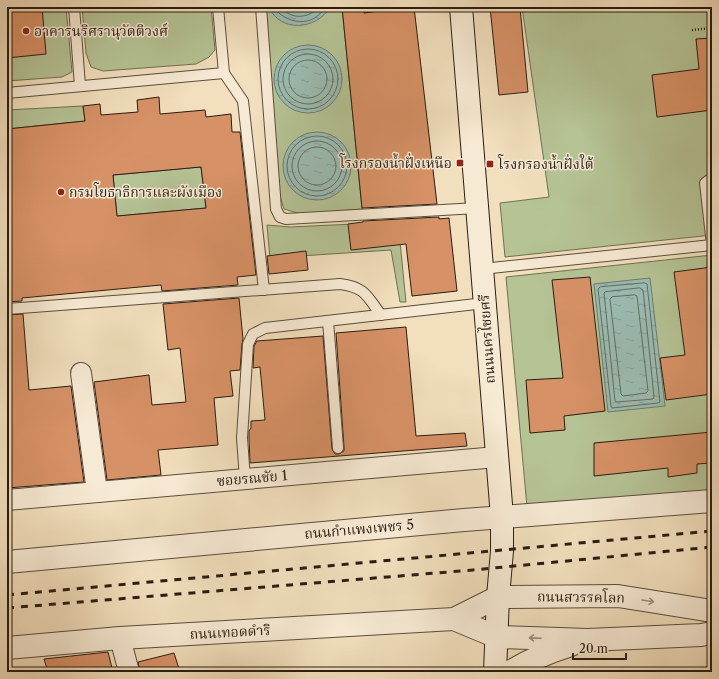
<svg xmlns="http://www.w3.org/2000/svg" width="719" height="679" viewBox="0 0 719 679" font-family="'Libre Caslon Text','Noto Serif Thai',serif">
	<defs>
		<pattern id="water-ripples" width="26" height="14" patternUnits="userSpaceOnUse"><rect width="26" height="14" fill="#9bbcb2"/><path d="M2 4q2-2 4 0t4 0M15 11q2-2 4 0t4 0" fill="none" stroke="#86a198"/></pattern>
	</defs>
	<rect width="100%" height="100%" fill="#f2dfbd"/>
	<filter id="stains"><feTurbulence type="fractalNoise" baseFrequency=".005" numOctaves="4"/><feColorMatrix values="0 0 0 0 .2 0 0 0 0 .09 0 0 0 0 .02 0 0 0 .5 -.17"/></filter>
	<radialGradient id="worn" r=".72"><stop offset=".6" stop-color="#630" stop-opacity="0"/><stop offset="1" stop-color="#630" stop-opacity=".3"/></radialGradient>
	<g fill="#b5c395" stroke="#6f7054">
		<polygon points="7,7 66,7 72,72 62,77 7,81"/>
		<polygon points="82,7 211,7 215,50 209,57 196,64 103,71 91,67 86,53"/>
		<polygon points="265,7 342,7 362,209 301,214 284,209 279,193"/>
		<polygon points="522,7 712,7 712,235 505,257 500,203 549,197"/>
		<polygon points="83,106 85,121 7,129 7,110"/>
		<polygon points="201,167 206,208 117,216 113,175"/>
		<polygon points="398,222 406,302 400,302 391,250 270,258 267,225 290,227"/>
		<polygon points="712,255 712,490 527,507 506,277"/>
	</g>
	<g fill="url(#water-ripples)" stroke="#6d7c72">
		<path d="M269,7H330C317,30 280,33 269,7Z"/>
		<polygon points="364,7 395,7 395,9 364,13"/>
		<circle cx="308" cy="79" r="34"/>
		<circle cx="317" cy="166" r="34"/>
		<polygon points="650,278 665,406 608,412 594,284"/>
	</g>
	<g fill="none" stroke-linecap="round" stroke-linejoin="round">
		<g stroke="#626c62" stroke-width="1">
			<path d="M273,7C286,24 313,29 325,7"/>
			<path d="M280,7C292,20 307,19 320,7"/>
			<circle cx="308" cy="79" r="30"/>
			<circle cx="308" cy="79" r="25"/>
			<circle cx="308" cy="79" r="19"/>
			<circle cx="317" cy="166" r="30"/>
			<circle cx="317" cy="166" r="25"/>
			<circle cx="317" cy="166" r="19"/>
			<polygon points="645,283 647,284 660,402 658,403 612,408 611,406 598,289 600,287"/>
			<polygon points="640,288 643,290 654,397 653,399 617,402 615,401 604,293 605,292"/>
			<polygon points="635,295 637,296 648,391 646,393 623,396 621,394 610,299 612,297"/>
		</g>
	</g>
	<g fill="#d79166" stroke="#291c12" fill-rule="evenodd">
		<polygon points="7,7 42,7 46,54 7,58"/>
		<polygon points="342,7 364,7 364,13 395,9 395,7 414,7 437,204 362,208"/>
		<polygon points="490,7 520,7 528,92 499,95"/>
		<polygon points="712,38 712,110 657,117 652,75 699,69 696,39"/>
		<path d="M159,97L160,114L205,110L206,117L231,114L232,132H240L256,275L237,277L238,285L162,291L161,285L22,298V301L7,302V129L85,121L83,106L100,104L101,115L138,112L137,100ZM201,167L206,208L117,216L113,175Z"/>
		<polygon points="439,217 439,219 449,218 457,291 412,296 406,244 351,250 348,224 363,222 363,221"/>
		<polygon points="306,251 308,270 269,274 267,256"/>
		<polygon points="712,267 712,394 666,400 660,358 685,355 674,272"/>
		<polygon points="590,277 605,411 564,416 565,430 530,433 526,380 563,378 552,280"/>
		<polygon points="239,298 243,339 242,344 240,370 230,371 233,396 214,398 218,445 158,450 161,475 107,480 94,382 149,375 152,405 186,402 180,348 168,350 163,304"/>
		<polygon points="23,314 29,390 71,386 84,482 7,488 7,315"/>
		<polygon points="406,327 416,436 465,433 467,446 250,463 249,438 249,431 251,428 251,421 265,420 260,367 253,368 254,346 257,341 323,336 332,449 335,454 339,454 344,451 344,447 336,333"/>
		<polygon points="712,432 712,463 697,464 697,473 668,477 668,468 594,476 594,443"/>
		<polygon points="108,652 113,672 48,672 44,659"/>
		<polygon points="174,653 180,672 140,672 138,662"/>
	</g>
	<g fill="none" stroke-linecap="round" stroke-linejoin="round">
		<g stroke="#5b4d3d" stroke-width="12">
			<g id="service">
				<polyline points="74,7 80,86"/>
				<polyline points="218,7 224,73 243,101 264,290"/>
				<polyline points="261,7 276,209 280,217 286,219 477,208"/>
				<polyline points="7,93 224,73"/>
				<polyline points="712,245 705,183 712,178"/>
				<polyline points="482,269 712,245"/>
				<path d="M7,309L340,284C365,287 367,296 381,315"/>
				<polyline points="328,321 338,448"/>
				<polyline points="245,479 242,438 248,344 253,334 265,328 485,303"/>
			</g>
		</g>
		<g stroke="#5b4d3d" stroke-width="22">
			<g id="minor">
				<polyline points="81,373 97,492"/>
				<polyline points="7,500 497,457"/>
				<polyline points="120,638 129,672"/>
			</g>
		</g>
		<g stroke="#5b4d3d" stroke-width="24">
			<g id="tertiary">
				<polyline points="7,562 464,520 712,501"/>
				<polyline points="454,619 497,637 588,640 701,635 712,633"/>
				<polyline points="7,648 120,638 454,619 498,597 618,596 712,611"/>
				<path d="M510,672C530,659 549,652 571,645"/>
			</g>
		</g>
		<g stroke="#291c12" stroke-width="24">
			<polyline id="secondary" points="461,7 502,517 502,551 498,597 495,672"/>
		</g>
		<polyline stroke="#291c12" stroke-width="2.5" stroke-dasharray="1 2" stroke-linecap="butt" points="692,30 712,28"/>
		<use href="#service" stroke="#f7ead4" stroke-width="10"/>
		<use href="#minor" stroke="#f7ead4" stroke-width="20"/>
		<use href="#tertiary" stroke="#f7ead4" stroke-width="22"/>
		<use href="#secondary" stroke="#f7ead4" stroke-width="22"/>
		<g stroke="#291c12" stroke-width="3" stroke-dasharray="7 7" stroke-linecap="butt">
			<polyline points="7,595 712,531"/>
			<polyline points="7,608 473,570 712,547"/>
		</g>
	</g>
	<defs><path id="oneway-shaft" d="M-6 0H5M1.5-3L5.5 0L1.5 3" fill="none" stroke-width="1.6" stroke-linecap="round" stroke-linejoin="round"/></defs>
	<g stroke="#9a8d7d">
		<use href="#oneway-shaft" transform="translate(648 601) rotate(9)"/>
		<use href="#oneway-shaft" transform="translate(535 638) rotate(-178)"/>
	</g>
	<g fill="#8f2418" stroke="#f7ead4" stroke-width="1.5">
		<circle cx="26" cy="31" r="4"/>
		<rect x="456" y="159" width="8" height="8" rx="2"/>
		<rect x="486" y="160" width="8" height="8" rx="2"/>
		<circle cx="61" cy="192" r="4"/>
	</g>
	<g text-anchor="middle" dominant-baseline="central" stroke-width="3" stroke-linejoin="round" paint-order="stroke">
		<g font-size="14" fill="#291c12" stroke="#f7ead4" text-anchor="start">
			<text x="34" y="31">อาคารนริศรานุวัดติวงศ์</text>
			<text x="452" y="163" text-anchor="end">โรงกรองน้ำฝั่งเหนือ</text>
			<text x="498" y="164">โรงกรองน้ำฝั่งใต้</text>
			<text x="69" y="192">กรมโยธาธิการและผังเมือง</text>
		</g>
		<g font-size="14" fill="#291c12" stroke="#f7ead4">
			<text transform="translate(487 339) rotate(-94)">ถนนนครไชยศรี</text>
			<text transform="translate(252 478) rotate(-5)">ซอยรณชัย 1</text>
			<text transform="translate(359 529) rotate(-5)">ถนนกำแพงเพชร 5</text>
			<text transform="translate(581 597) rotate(1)">ถนนสวรรคโลก</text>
			<text transform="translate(230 632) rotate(-3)">ถนนเทอดดำริ</text>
		</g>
	</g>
	<rect width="719" height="679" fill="none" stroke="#f2dfbd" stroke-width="24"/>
	<rect x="8" y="8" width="703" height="663" fill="none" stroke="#291c12" stroke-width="2"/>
	<rect x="12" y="12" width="695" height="655" fill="none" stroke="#291c12"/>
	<path d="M573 653v6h53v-6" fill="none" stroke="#291c12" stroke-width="2"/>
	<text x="579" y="653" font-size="12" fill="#291c12" stroke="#f7ead4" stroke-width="3" paint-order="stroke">20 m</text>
	<rect width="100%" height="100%" filter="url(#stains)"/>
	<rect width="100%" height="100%" fill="url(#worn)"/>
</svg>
